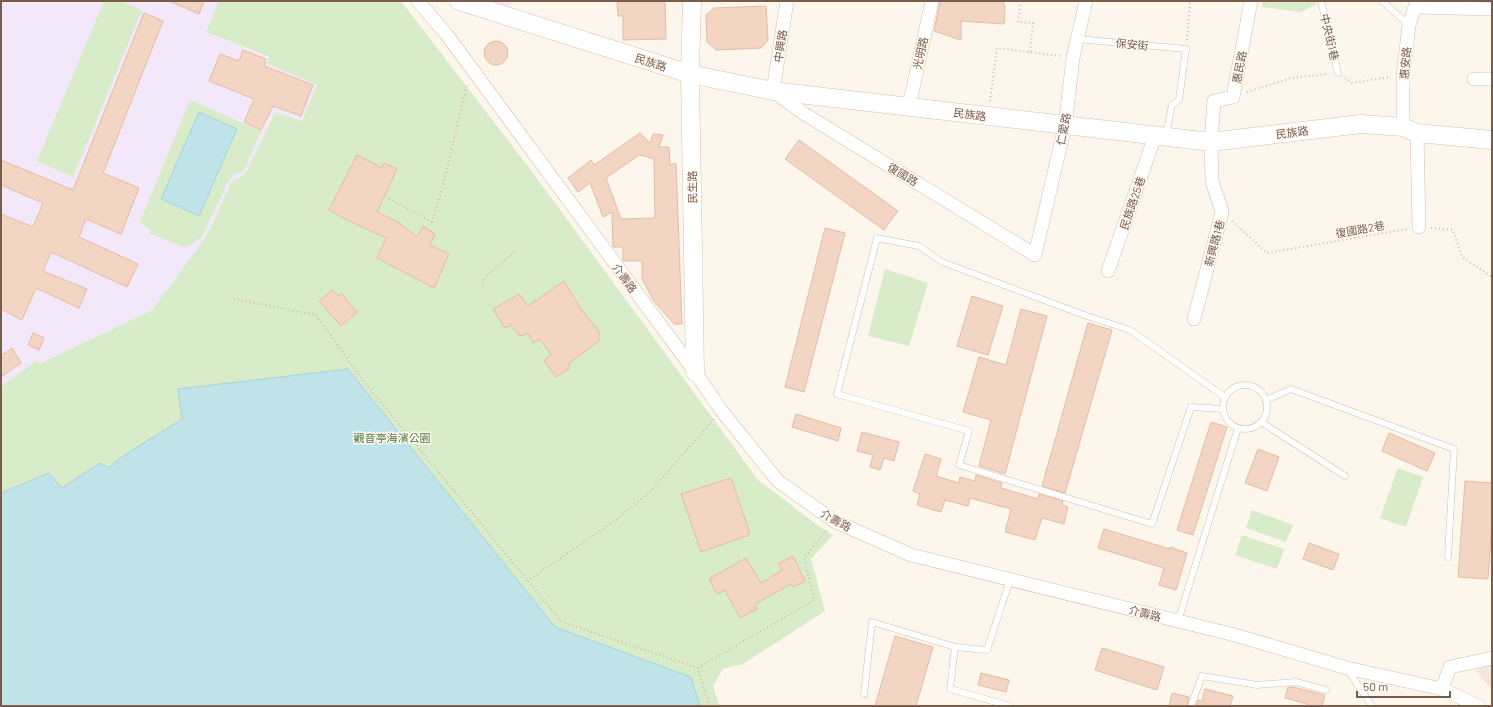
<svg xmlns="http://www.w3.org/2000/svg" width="1493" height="707" viewBox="0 0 1493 707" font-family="Barlow,'Noto Sans TC',sans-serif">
	<rect width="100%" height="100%" fill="#fdf6ec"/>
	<polygon fill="#f5e8da" points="1492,663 1492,690 1475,671 1482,665"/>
	<g fill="#f3e8fa">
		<polygon points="1,1 219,1 206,32 269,58 267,64 317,85 302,122 275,112 245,174 231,182 212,225 202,242 152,310 41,363 37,360 1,386"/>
		<polygon points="493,1 513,1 510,8"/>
	</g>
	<g fill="#d8ecc9">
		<polygon points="104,1 120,1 142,10 73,177 37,161"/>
		<polygon points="219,1 401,1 533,173 758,480 816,524 833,535 811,559 825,611 743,664 723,669 713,686 720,706 1,706 1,386 37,360 41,363 152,310 202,242 212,225 231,182 245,174 275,112 302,121 317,85 267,64 269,57 206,32"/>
		<polygon points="1263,1 1315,1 1316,4 1301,12 1262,7"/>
		<polygon points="190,100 261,131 244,171 235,174 228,182 202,237 186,248 149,233 151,229 145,227 140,222"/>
		<polygon points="885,269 928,283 909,346 868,336"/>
		<polygon points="1398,468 1423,477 1406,527 1380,518"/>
		<polygon points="1252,510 1293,525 1286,542 1246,528"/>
		<polygon points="1242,535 1284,549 1277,569 1235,555"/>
	</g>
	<g fill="#bfe3e8" stroke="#a5d3da">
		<polygon points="199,112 237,129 199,216 161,199"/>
		<polygon points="348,369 555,627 691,677 700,706 1,706 1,493 49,473 62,488 100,463 109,468 120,458 182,419 178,389"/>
	</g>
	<g fill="#f3d5c3" stroke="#e6bba3" fill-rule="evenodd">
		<polygon points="169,1 204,1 199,14"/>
		<polygon points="617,1 665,1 666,39 623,40 623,16 618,16"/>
		<polygon points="940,1 1003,1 1005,7 1004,24 961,21 961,40 934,31"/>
		<polygon points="766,6 768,40 761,48 716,50 707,42 706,15 714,8"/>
		<polygon points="144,13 163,21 103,173 139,188 121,234 86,219 79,237 138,264 127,287 51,252 43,271 87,289 79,308 36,288 22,320 1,309 1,214 33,227 43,203 1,185 1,160 73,190"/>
		<circle cx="496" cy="53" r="12"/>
		<polygon points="243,50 266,59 264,66 313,85 301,116 273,106 261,130 244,122 254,99 209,81 220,54 239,61"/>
		<path d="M640,133L650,143L653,134L663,135L659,147H669L670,165L676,163L682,324H674L653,300L642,279V261H623V247H613L612,212L603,217L590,183L578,192L568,178L591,160L594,165ZM639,155L645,156L654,159L655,218L621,219L606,178Z"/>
		<polygon points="799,140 898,211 884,230 785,159"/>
		<polygon points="357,155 382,168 384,163 397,169 377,212 398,222 417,237 423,226 435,234 430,245 449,254 434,288 377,258 386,238 345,219 329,210"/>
		<polygon points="825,228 845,233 804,392 785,387"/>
		<polygon points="564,281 581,309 599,331 599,341 568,364 570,368 556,377 544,361 551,355 540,339 533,343 528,333 523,336 519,335 510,325 505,328 493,309 519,294 528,306"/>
		<polygon points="332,290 338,296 341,293 357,312 341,326 319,301"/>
		<polygon points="972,296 1003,306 988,355 957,346"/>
		<polygon points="1021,309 1047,316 1005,474 979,466 991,420 963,412 979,357 1006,365"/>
		<polygon points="1088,323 1112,330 1065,493 1042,486"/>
		<polygon points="33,333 44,338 39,350 28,345"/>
		<polygon points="12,348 21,363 1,377 1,356"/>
		<polygon points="796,414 841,428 838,441 792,427"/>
		<polygon points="1211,422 1227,427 1193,535 1177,530"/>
		<polygon points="862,432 899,442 894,461 884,458 880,470 870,467 873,455 857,451"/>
		<polygon points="1389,433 1435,453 1427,471 1382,451"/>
		<polygon points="1258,449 1279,457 1267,491 1245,483"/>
		<polygon points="925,454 941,459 936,476 959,483 960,477 975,481 976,475 1002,483 1001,488 1038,499 1039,494 1063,501 1062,505 1068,507 1064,524 1042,518 1035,540 1005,532 1011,509 970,498 968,506 945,500 941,512 917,505 920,494 913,491"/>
		<polygon points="731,478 749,531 749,535 701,552 681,494"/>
		<polygon points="1465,481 1492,483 1492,523 1488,579 1458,577"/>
		<polygon points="1104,529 1170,549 1170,547 1187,553 1176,590 1159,585 1164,568 1098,548"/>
		<polygon points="1309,543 1339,554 1333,570 1303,559"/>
		<polygon points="793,556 805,581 793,587 791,584 755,604 757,609 740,618 725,590 717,594 709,579 746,558 761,583 782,570 778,564"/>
		<polygon points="895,636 933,647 916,706 875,706"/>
		<polygon points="1102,648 1164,667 1157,690 1095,670"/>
		<polygon points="981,673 1009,680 1006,692 978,685"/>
		<polygon points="1288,687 1293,687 1325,695 1322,706 1306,706 1307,704 1285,698"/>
		<polygon points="1205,689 1233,696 1230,706 1196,706 1198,700 1202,701"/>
		<polygon points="1172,693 1189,697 1187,706 1169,706"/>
	</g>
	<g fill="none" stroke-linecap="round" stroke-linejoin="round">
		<g stroke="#d1beb0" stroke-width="7">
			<g id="lane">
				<polyline points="1321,1 1338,73"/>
				<polyline points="1382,1 1409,25"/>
				<polyline points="1077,39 1186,49 1179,100 1172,105 1166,135"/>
				<circle cx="1245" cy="407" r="22"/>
				<polyline points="1266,400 1291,389 1454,449 1448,557"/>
				<polyline points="1223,409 1191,407 1152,524 959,465 969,431 837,394 877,238 919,246 942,262 1084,315 1130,330 1225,397"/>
				<polyline points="1261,422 1345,476"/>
				<polyline points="1010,580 987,650 955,647 950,689 1010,706"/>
				<polyline points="1178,621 1238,428"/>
				<polyline points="1347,669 1372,706"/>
				<polyline points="864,694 872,622 955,647"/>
				<polyline points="1191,706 1202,676 1257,685 1296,682 1326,690"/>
			</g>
		</g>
		<g stroke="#d1beb0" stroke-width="14">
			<g id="street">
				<polyline points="418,1 447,35 695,372 721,410 778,481 834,521 911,555 1235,635 1347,668 1442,689 1478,706"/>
				<polyline points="787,1 773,91 803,113 1035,255 1065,126 1073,58 1086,1"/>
				<polyline points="1416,7 1492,9"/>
				<polyline points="1474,79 1492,79"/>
				<polyline points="909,106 932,1"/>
				<polyline points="1403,127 1403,75 1409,25 1417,1"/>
				<polyline points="1417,133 1419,227"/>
				<polyline points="1108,271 1155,136"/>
				<polyline points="1194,319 1222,212 1212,181 1211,142 1214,101 1233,97 1251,1"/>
				<polyline points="1442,689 1450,667 1492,658"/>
			</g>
		</g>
		<g stroke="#d6c0b0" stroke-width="19">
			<g id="secondary">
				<polyline points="459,1 690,74 773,91 1211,142 1361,124 1403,127 1417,133 1492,140"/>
				<polyline points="692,1 690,74 695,372"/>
			</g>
		</g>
		<g stroke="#d9b8a5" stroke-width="2" stroke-dasharray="1 3" stroke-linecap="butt">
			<polyline points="1021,1 1018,22 1033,23 1030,53"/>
			<polyline points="1187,40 1190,1"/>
			<polyline points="1345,78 1352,83 1390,77"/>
			<polyline points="1247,92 1291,78 1328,74"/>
			<polyline points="990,101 997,48 1061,56"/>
			<polyline points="389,199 432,222 442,190 467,84"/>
			<polyline points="1232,221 1267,253 1407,229"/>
			<polyline points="1431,228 1453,230 1462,257 1492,277"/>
			<polyline points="482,287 486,276 516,251"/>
			<polyline points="234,299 316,315 361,378 562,622 698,668 709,706"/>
			<polyline points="527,581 616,520 652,490 714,419"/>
			<polyline points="698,668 814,600 804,558 827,530"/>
		</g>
		<use href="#lane" stroke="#fff" stroke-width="6"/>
		<use href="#street" stroke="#fff" stroke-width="13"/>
		<use href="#secondary" stroke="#fff" stroke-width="18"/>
	</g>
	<g text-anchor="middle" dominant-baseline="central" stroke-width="3" stroke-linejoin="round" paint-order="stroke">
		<g font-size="11" fill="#7a5c4d" stroke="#fffaf3">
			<text transform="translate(1330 37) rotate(77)">中央街1巷</text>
			<text transform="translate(1132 44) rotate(5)">保安街</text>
			<text transform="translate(780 46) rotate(-81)">中興路</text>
			<text transform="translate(920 53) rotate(-77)">光明路</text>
			<text transform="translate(651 62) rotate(18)">民族路</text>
			<text transform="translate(1405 63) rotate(-85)">惠安路</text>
			<text transform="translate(1239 67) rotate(-79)">惠民路</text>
			<text transform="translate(970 114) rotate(8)">民族路</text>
			<text transform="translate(1063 129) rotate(-79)">仁愛路</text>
			<text transform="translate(1292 132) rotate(-7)">民族路</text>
			<text transform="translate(903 174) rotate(31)">復國路</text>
			<text transform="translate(692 187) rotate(-91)">民生路</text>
			<text transform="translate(1132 203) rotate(-71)">民族路25巷</text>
			<text transform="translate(1360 229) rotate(-10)">復國路2巷</text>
			<text transform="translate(1214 243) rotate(-75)">新興路1巷</text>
			<text transform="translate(625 278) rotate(54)">介壽路</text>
			<text transform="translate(836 520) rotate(29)">介壽路</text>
			<text transform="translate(1145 613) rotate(14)">介壽路</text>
		</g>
		<g font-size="11" fill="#537a41" stroke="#fffaf3">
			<text x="392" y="437">觀音亭海濱公園</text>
		</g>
	</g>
	<rect width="1493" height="707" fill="none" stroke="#7a5c4d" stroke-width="4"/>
	<path d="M1357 691v6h93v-6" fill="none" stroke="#7a5c4d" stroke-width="2"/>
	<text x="1363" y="691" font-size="12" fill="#7a5c4d" stroke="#fffaf3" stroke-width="3" paint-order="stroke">50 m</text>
</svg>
